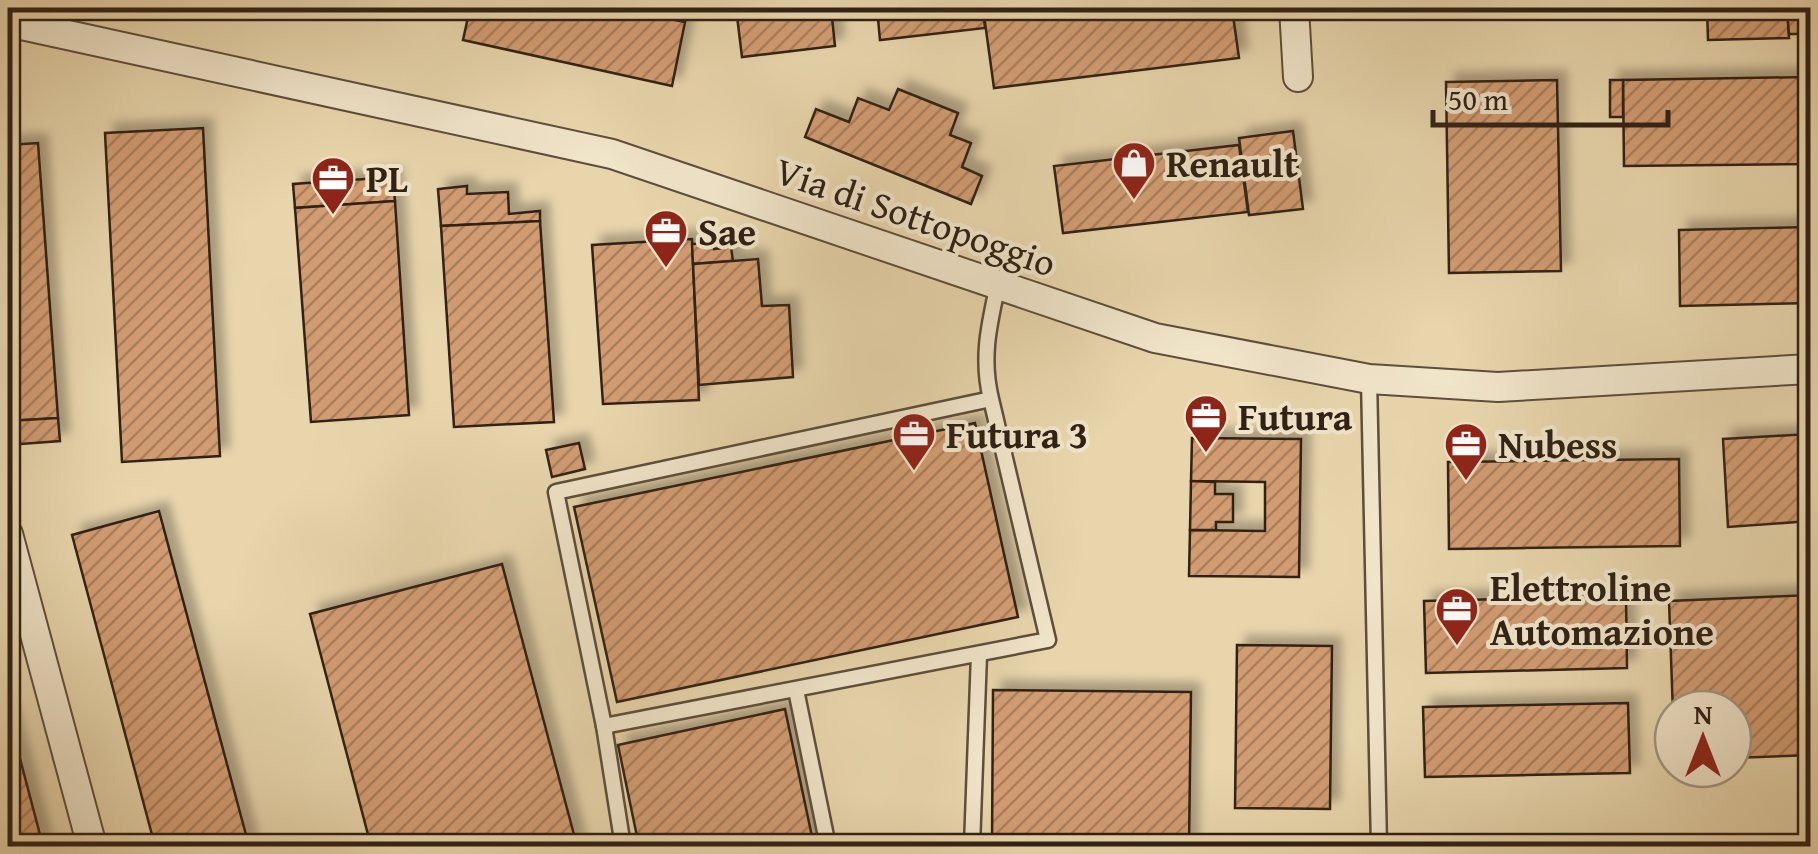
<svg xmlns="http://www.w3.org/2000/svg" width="1818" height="854" viewBox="0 0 1818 854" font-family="'Gentium Book Plus',serif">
	<defs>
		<pattern id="building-hatch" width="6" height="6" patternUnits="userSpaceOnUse" patternTransform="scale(2.5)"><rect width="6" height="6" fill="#d29c72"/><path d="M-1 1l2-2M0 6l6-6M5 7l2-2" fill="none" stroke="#ab7f5c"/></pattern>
		<filter id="shadow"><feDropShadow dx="9" dy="-9" stdDeviation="5" flood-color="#0004"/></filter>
	</defs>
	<rect width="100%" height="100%" fill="#e8d5ac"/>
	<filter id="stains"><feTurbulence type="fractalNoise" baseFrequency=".002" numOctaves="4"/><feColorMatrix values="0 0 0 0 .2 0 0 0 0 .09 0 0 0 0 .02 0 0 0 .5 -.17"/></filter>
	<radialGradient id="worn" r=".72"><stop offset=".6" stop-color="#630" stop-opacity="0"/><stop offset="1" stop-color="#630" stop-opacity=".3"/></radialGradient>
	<g fill="url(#building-hatch)" stroke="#302115" stroke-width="2.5" filter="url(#shadow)">
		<polygon points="470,8 667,8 665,18 685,22 672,86 463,40"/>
		<polygon points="736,8 831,8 835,46 742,57"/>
		<polygon points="877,8 983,8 985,28 880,40"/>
		<polygon points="983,8 1232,8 1239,58 994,88"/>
		<polygon points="1707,8 1787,8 1789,38 1708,40"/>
		<polygon points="1787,8 1810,8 1810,34 1789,34"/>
		<polygon points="1810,77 1810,164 1624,166 1623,80"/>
		<polygon points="1557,80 1561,271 1449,273 1446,82"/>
		<rect x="1610" y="80" width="13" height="37"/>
		<polygon points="898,89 958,113 950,135 971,143 962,167 982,176 971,204 805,137 816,109 849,122 858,98 889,110"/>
		<polygon points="203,128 220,456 122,462 105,133"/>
		<polygon points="1293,131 1303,209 1249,215 1239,138"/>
		<polygon points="38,143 58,418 8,421 8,145"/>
		<polygon points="1239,145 1248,212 1063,233 1054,166"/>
		<polygon points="393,177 395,201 295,208 293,184"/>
		<polygon points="467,186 467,194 508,192 509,214 540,211 540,221 441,226 438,189"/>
		<polygon points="395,201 409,415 311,422 295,208"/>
		<polygon points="540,221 554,422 454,427 441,226"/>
		<polygon points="1810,227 1810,303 1680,306 1679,230"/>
		<polygon points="692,239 699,400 603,404 592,245"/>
		<polygon points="714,243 714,249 731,247 733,261 693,264 692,244"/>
		<polygon points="758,259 762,306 789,305 793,377 699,385 693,264"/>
		<polygon points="58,418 60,441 8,445 8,421"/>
		<polygon points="975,423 1018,617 617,702 574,507"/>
		<polygon points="1810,434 1810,521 1728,527 1723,439"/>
		<polygon points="1192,438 1301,439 1299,577 1189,576 1190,530 1265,531 1265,482 1191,481"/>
		<polygon points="579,443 585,469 552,477 546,450"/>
		<polygon points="1679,459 1680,546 1449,549 1448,462"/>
		<polygon points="1191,481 1215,482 1215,494 1233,494 1233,522 1216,522 1216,530 1190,530"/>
		<polygon points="159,511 249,846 155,846 72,535"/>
		<polygon points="502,564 577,846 371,846 310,614"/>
		<polygon points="1810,595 1810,755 1733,758 1733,709 1673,709 1673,714 1669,601"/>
		<polygon points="1626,596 1627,668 1426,673 1424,601"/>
		<polygon points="1237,645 1332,646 1330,809 1235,808"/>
		<polygon points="993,690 1191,692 1189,846 992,846"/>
		<polygon points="1628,703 1630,773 1425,777 1423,707"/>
		<polygon points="785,709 814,846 639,846 618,745"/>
		<polygon points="8,713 43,846 8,846"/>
	</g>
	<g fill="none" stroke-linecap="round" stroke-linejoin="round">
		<g stroke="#5e4e3b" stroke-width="19">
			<g id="lane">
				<polyline points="1369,379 1379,846"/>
				<path d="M991,399L556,492L604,726L1048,640L991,399C981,358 989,325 998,284"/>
				<polyline points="796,690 828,846"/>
				<polyline points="604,726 623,846"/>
				<polyline points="1224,845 1315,846"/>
				<polyline points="972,846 979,654"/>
			</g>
		</g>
		<g stroke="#5e4e3b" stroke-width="32">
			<g id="street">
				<polyline points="1294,8 1298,77"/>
				<polyline points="8,22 612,154 1155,338 1369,379 1498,387 1810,369"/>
				<polyline points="8,534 92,846"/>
			</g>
		</g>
		<use href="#lane" stroke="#f0e4c9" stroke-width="14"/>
		<use href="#street" stroke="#f0e4c9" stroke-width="28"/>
	</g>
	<defs>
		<g id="shop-pin" transform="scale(2.25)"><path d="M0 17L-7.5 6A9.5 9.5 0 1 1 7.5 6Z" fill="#8f2418" stroke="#f0e4c9"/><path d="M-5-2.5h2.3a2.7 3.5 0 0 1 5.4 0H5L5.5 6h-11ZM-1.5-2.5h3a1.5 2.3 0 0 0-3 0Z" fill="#fff"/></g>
		<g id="office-pin" transform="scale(2.25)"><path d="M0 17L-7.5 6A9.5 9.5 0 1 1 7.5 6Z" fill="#8f2418" stroke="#f0e4c9"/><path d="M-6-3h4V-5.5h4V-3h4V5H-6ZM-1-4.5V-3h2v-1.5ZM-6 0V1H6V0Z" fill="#fff"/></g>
	</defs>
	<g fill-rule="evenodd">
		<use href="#shop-pin" x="1134" y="163"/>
		<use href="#office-pin" x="333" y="178"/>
		<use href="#office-pin" x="666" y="231"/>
		<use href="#office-pin" x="1206" y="416"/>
		<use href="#office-pin" x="914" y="434"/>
		<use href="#office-pin" x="1466" y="444"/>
		<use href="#office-pin" x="1457" y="609"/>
	</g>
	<g text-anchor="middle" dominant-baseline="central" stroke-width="8" stroke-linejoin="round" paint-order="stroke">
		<g font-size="38" font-weight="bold" fill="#302115" stroke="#f0e4c9" text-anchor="start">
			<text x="1166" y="163">Renault</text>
			<text x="366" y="178">PL</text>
			<text x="698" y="231">Sae</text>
			<text x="1238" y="416">Futura</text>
			<text x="946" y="434">Futura 3</text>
			<text x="1498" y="444">Nubess</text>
			<text x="1490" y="587">Elettroline<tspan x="1490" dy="44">Automazione</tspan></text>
		</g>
		<g font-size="38" fill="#302115" stroke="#f0e4c9">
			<text transform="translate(916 216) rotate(19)">Via di Sottopoggio</text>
		</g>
	</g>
	<rect width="1818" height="854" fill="none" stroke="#e8d5ac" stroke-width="40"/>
	<rect x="10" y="10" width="1798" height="834" fill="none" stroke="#302115" stroke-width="5"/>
	<rect x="20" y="20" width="1778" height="814" fill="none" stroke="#302115" stroke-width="2.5"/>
	<g transform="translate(1703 739)"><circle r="48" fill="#f0e4c9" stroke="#a39681" stroke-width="2.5"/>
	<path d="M0-8L18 38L0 25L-18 38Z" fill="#8f2418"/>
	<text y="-15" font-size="28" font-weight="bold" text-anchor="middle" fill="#302115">N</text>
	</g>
	<path d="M1433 110v15h235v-15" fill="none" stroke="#302115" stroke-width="5"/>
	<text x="1448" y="110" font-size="30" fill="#302115" stroke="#f0e4c9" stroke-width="8" paint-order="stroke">50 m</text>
	<rect width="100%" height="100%" filter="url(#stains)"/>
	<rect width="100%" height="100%" fill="url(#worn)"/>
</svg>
